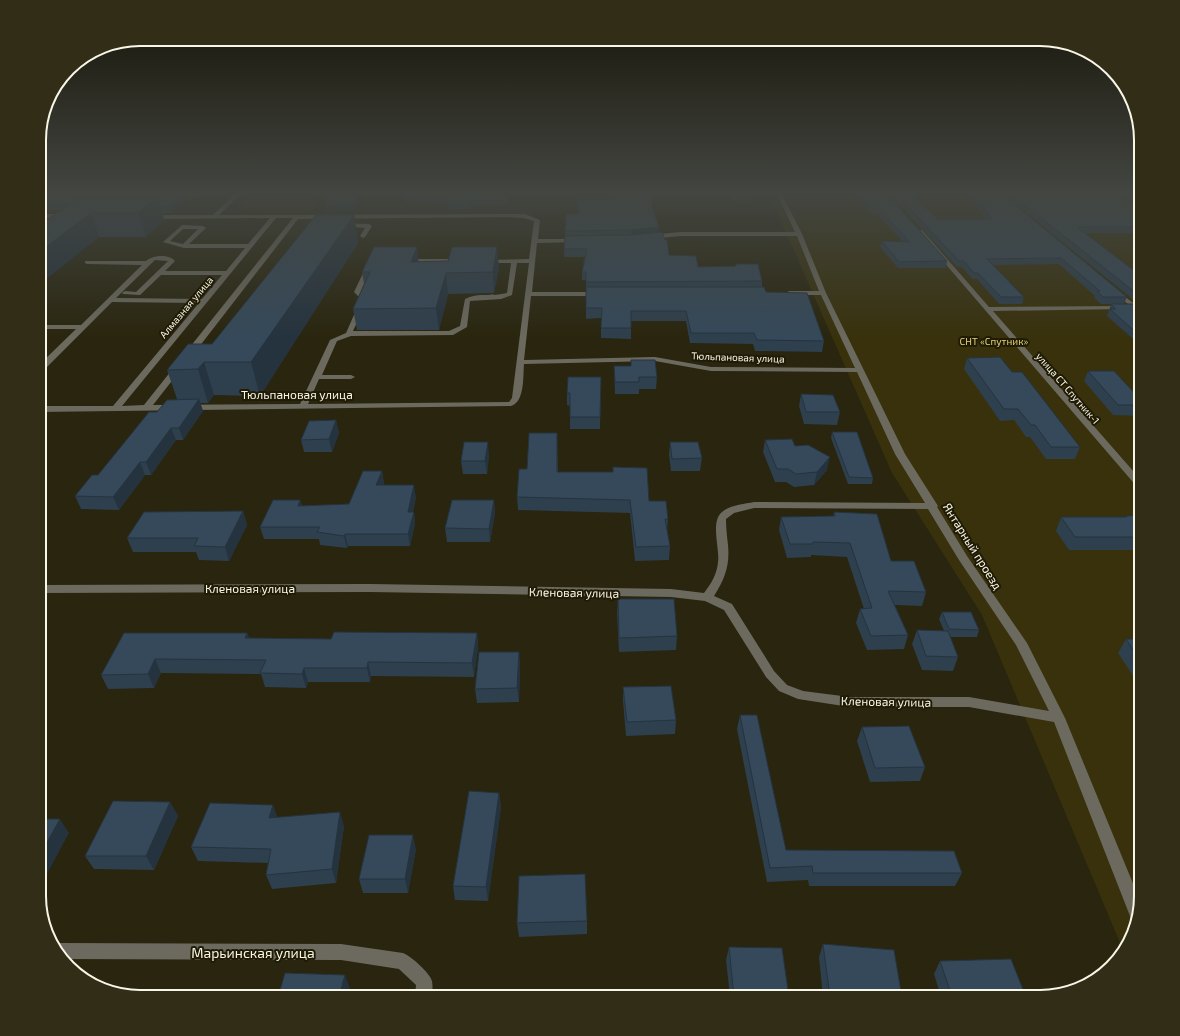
<svg xmlns="http://www.w3.org/2000/svg" width="1180" height="1036" viewBox="0 0 1180 1036" font-family="'Exo 2',sans-serif">
	<rect width="100%" height="100%" fill="#29250e"/>
	<g fill="#38310c">
		<polygon points="769,194 1141,194 1141,902 1133,935 1123,950 982,615 892,473"/>
		<path d="M276,195L309,197L321,205C305,219 276,213 255,213V210H241L238,207L247,196Z"/>
	</g>
	<g fill="none" stroke-linecap="round" stroke-linejoin="round">
		<g fill="#6c6a5f" fill-rule="evenodd">
			<path d="M235,194H241L219,215L525,214L540,220L538,239H580V241L578,242L537,243L532,292H599L602,294L599,296H531L524,360L655,357L711,367L855,368L821,295H789L786,293L789,291H819L797,236H680L650,239L647,237L650,235L680,232H795L777,194H782L802,234L826,293L905,454L938,506L937,507L967,556L1027,643L1065,718L1141,903L1136,923L1132,921L1130,916L1054,722L969,707H850L798,699L779,691L766,677L724,610L705,601L671,597L370,592L39,593V585L370,584L671,589L704,593C711,584 717,574 718,562C720,548 710,522 722,512C730,505 744,504 754,502L925,503L895,454L857,372L711,371L655,361L524,364C523,376 525,402 511,406L39,412V406H113L199,303L112,302L42,372H39V365L76,329H39V325H81L142,265L87,264L85,263V261H146C153,255 169,254 175,261L165,271H226L245,248H184L163,242L182,225L203,226L206,228L189,244H248L270,218L150,219L147,217L150,215H213ZM507,217L524,218L534,221L529,259L483,260V262L485,263H511L507,293C493,297 477,292 465,299L460,326L449,331H353L368,298L361,291L372,267L369,265L366,267L354,292L361,299L346,333L330,340L300,404L153,405L182,368L178,366H175L144,405L122,406L276,218H293L186,352V356H192L298,219ZM183,229H198L183,244L170,241ZM155,260L168,261L136,292L125,291L122,293L123,294L140,295L161,275H222L202,299L116,298ZM517,263H529L512,398L509,402L308,404L319,379H351L355,377L351,375H322L337,341L351,336L453,335L467,327L470,301L501,299L512,295ZM754,508L928,509L959,560L1016,645L1049,711L969,697H850L803,691L787,685L774,671L732,604L714,596C725,579 730,565 728,545C727,536 726,528 726,519L734,513Z"/>
			<polygon points="39,214 64,214 67,216 64,218 39,218"/>
			<polygon points="341,223 369,224 372,226 365,237 363,238 360,236 365,228 339,226 339,224"/>
			<polygon points="918,230 922,230 989,307 1125,306 1125,308 1123,309 993,311 1141,480 1141,489 1138,488 918,232"/>
			<polygon points="405,259 461,259 464,261 461,263 403,262 403,260"/>
			<polygon points="1116,290 1141,309 1141,314 1114,293 1113,292"/>
			<polygon points="39,391 43,393 43,402 39,404"/>
			<path d="M58,943L341,944L403,953C411,956 430,973 432,981C433,986 432,992 433,997H415L416,985L399,969L341,960L63,959L54,945Z"/>
		</g>
	</g>
	<g fill="#2e3f4d">
		<polygon points="39,194 202,194 197,198 187,198 171,213 162,213 164,220 146,237 99,237 60,210 39,210"/>
		<polygon points="507,194 507,205 471,206 469,209 448,210 447,205 448,203 406,203 405,198"/>
		<polygon points="614,194 753,194 753,201 732,201 730,196 653,194 652,207 659,232 669,255 698,267 735,266 736,264 762,281 762,287 766,292 824,341 822,352 755,351 753,344 690,343 686,321 631,321 631,339 601,338 601,318 586,319 586,280 582,280 582,272 585,257 564,257 565,231 578,214 577,199 614,198"/>
		<polygon points="854,194 887,194 947,261 946,268 898,268 880,247 882,241 903,242 877,214 872,215"/>
		<polygon points="890,194 910,194 938,219 985,219 981,216 982,213 965,194 1002,194 1127,297 1124,304 1101,304 1094,298 1095,296 1059,264 993,265 1024,297 1022,304 999,304 977,279 972,279 962,267 957,267"/>
		<polygon points="1003,194 1141,194 1141,238 1133,233 1085,233 1136,272 1141,272 1141,346 1107,316 1111,304 1140,307 1140,305"/>
		<polygon points="354,215 358,243 260,396 214,395 208,403 200,403 203,411 183,440 176,440 151,475 145,475 119,510 81,509 75,496 98,475 157,412 177,399 167,370 212,344"/>
		<polygon points="417,247 418,262 499,267 494,293 448,294 439,330 357,330 353,309 364,284 362,272"/>
		<polygon points="967,358 1012,372 1080,447 1075,459 1046,459 1030,437 1026,437 1014,420 1000,421 964,369"/>
		<polygon points="631,360 657,377 656,389 639,389 639,394 615,394 614,366 631,366"/>
		<polygon points="1088,371 1141,400 1141,416 1113,415 1084,381"/>
		<polygon points="601,377 600,429 570,429 570,406 567,405 567,393"/>
		<polygon points="801,394 840,412 837,425 804,424 799,406"/>
		<polygon points="336,420 339,433 332,452 304,452 301,440"/>
		<polygon points="832,432 873,478 872,484 848,484 831,438"/>
		<polygon points="557,433 558,472 649,501 668,519 667,531 670,546 669,560 635,561 630,513 518,510 517,497 527,469"/>
		<polygon points="765,440 795,446 827,470 814,485 794,487 786,482 775,482 763,452"/>
		<polygon points="670,442 702,458 700,471 671,471 669,455"/>
		<polygon points="489,455 487,474 463,474 461,461"/>
		<polygon points="382,471 384,483 383,485 416,497 413,512 414,512 415,524 410,546 348,546 347,548 320,545 319,539 264,539 260,527 300,500 302,506 349,504"/>
		<polygon points="494,500 495,513 490,542 447,542 445,528"/>
		<polygon points="243,511 247,525 229,561 199,560 196,552 133,552 127,538"/>
		<polygon points="834,512 926,592 922,606 895,605 908,635 904,649 867,650 856,623 860,609 864,609 847,557 811,555 811,557 787,558 779,530 781,517 833,516"/>
		<polygon points="1140,512 1141,512 1141,550 1069,550 1056,531 1061,517 1125,517 1126,516 1139,515"/>
		<polygon points="618,599 677,636 676,650 619,652 617,613"/>
		<polygon points="942,612 979,630 977,637 950,637 958,657 953,671 922,670 912,644 917,630 944,631 939,619"/>
		<polygon points="124,633 247,633 249,638 331,639 477,633 478,647 474,677 371,676 370,682 308,682 306,688 265,687 261,674 161,673 154,688 108,689 101,675"/>
		<polygon points="1126,639 1141,639 1141,688 1118,653"/>
		<polygon points="519,652 520,666 519,702 477,703 475,689"/>
		<polygon points="623,687 676,720 675,734 626,736 623,701"/>
		<polygon points="740,715 786,850 962,873 955,886 809,886 808,880 767,882 737,729"/>
		<polygon points="862,727 925,767 920,781 870,782 857,741"/>
		<polygon points="499,793 501,807 488,901 455,900 453,886"/>
		<polygon points="170,802 178,816 154,870 94,869 85,856"/>
		<polygon points="278,817 344,826 336,883 272,889 266,875 268,863 198,861 191,847"/>
		<polygon points="416,849 408,893 363,893 359,879"/>
		<polygon points="587,921 587,934 519,937 517,923"/>
		<polygon points="823,944 902,997 823,997 819,957"/>
		<polygon points="729,947 789,997 730,997 726,960"/>
		<polygon points="940,961 1026,997 941,997 934,974"/>
	</g>
	<g fill="#25333f">
		<polygon points="184,194 186,194 187,198 171,213 169,207"/>
		<polygon points="195,194 202,194 197,198"/>
		<polygon points="355,194 356,194 356,211 327,213 325,206"/>
		<polygon points="157,197 164,220 146,237 138,213"/>
		<polygon points="470,201 471,206 469,209 469,205"/>
		<polygon points="91,213 99,237 39,285 39,252"/>
		<polygon points="354,215 358,243 260,396 251,362"/>
		<polygon points="659,227 659,233 631,236 631,230"/>
		<polygon points="417,247 419,267 411,262"/>
		<polygon points="497,247 499,267 494,293 493,272"/>
		<polygon points="446,273 448,294 439,330 436,308"/>
		<polygon points="204,362 214,395 208,403 198,369"/>
		<polygon points="199,399 203,411 183,440 179,428"/>
		<polygon points="336,420 339,433 332,452 329,439"/>
		<polygon points="171,428 176,440 151,475 146,462"/>
		<polygon points="488,442 489,455 487,474 485,461"/>
		<polygon points="830,457 827,470 814,485 817,472"/>
		<polygon points="140,462 145,475 119,510 113,497"/>
		<polygon points="382,471 384,483 379,497 376,485"/>
		<polygon points="414,485 416,497 410,524 408,512"/>
		<polygon points="300,500 303,512 298,506"/>
		<polygon points="494,500 495,513 490,542 489,529"/>
		<polygon points="243,511 247,525 229,561 225,547"/>
		<polygon points="414,512 415,524 410,546 408,534"/>
		<polygon points="345,534 348,546 347,548 344,536"/>
		<polygon points="247,633 252,647 245,638"/>
		<polygon points="477,633 478,647 474,677 472,663"/>
		<polygon points="519,652 520,666 519,702 517,688"/>
		<polygon points="155,659 161,673 154,688 148,674"/>
		<polygon points="368,662 371,676 370,682 367,668"/>
		<polygon points="304,668 308,682 306,688 302,674"/>
		<polygon points="499,793 501,807 488,901 486,887"/>
		<polygon points="170,802 178,816 154,870 146,856"/>
		<polygon points="273,805 278,819 269,818"/>
		<polygon points="340,812 344,826 336,883 332,869"/>
		<polygon points="60,819 69,833 40,887 39,886 39,857"/>
		<polygon points="413,835 416,849 408,893 405,879"/>
		<polygon points="345,975 350,988 348,997 339,997"/>
	</g>
	<g fill="#35495a" stroke="#25333f">
		<polygon points="39,194 184,194 169,207 160,207 157,197 80,197 69,204 39,204"/>
		<polygon points="326,194 355,194 355,204 325,206"/>
		<polygon points="407,194 507,194 506,200 470,201 469,205 447,205 450,198 405,198"/>
		<polygon points="614,194 653,194 652,207 659,227 631,230 565,231 566,214 579,214 577,199 615,198"/>
		<polygon points="731,194 753,194 753,196 732,196"/>
		<polygon points="860,194 887,194 947,261 899,262 882,241 910,242 879,209 874,209"/>
		<polygon points="896,194 910,194 938,219 993,219 983,210 987,210 972,194 1002,194 1127,297 1103,297 1097,291 1100,291 1061,258 987,259 1024,297 1001,297 978,273 974,273 964,261 959,261"/>
		<polygon points="1011,194 1115,194 1141,209 1141,231 1136,227 1077,227 1136,272 1141,272 1141,297"/>
		<polygon points="1126,194 1141,194 1141,203"/>
		<polygon points="80,197 157,197 138,213 91,213 39,252 39,225"/>
		<polygon points="316,215 354,215 251,362 204,362 198,369 167,370 188,344 212,344"/>
		<polygon points="662,232 665,240 667,240 669,255 696,256 698,267 736,266 736,264 758,264 762,281 586,282 586,272 582,272 587,249 564,249 565,236 631,235"/>
		<polygon points="374,247 417,247 411,262 448,261 452,247 497,247 493,272 446,273 436,308 353,309 370,272 362,272"/>
		<polygon points="586,287 764,287 766,292 807,293 824,341 757,340 754,333 691,333 686,311 631,311 631,328 601,328 602,308 586,308"/>
		<polygon points="1111,304 1135,304 1141,307 1141,337 1110,309 1116,309"/>
		<polygon points="1000,357 1012,372 1022,372 1080,447 1051,447 1035,425 1031,425 1018,409 1004,409 967,358"/>
		<polygon points="631,360 655,360 657,377 639,377 639,382 615,382 614,366 631,366"/>
		<polygon points="1088,371 1114,371 1141,400 1141,405 1118,405"/>
		<polygon points="568,377 601,377 600,417 570,417 570,393 567,393"/>
		<polygon points="801,394 833,395 840,412 806,412"/>
		<polygon points="199,399 179,428 171,428 146,462 140,462 113,497 75,496 92,475 98,475 149,412 157,412 167,400"/>
		<polygon points="336,420 329,439 301,440 309,421"/>
		<polygon points="832,432 857,432 873,478 849,477"/>
		<polygon points="529,433 557,433 557,472 613,472 613,467 647,468 649,501 666,501 668,519 665,519 670,546 636,547 630,500 517,497 519,469 527,469"/>
		<polygon points="792,439 795,446 808,445 830,457 817,472 796,474 788,469 777,469 765,440"/>
		<polygon points="464,442 488,442 485,461 461,461"/>
		<polygon points="670,442 698,442 702,458 672,459"/>
		<polygon points="363,471 382,471 376,485 414,485 408,512 414,512 408,534 345,534 344,536 317,532 320,527 260,527 273,500 300,500 298,506 349,504"/>
		<polygon points="452,500 494,500 489,529 445,528"/>
		<polygon points="243,511 225,547 194,546 198,538 127,538 144,512"/>
		<polygon points="834,512 877,514 891,561 914,561 926,592 888,591 908,635 871,636 860,609 872,608 850,543 813,542 813,544 790,544 781,517 835,516"/>
		<polygon points="1141,515 1141,537 1075,537 1061,517 1127,517 1126,516"/>
		<polygon points="618,599 674,599 677,636 619,638"/>
		<polygon points="942,612 971,612 979,630 949,629"/>
		<polygon points="917,630 948,631 958,657 926,656"/>
		<polygon points="334,632 477,633 472,663 368,662 367,668 304,668 302,674 260,673 266,660 155,659 148,674 101,675 124,633 247,633 245,638 331,639"/>
		<polygon points="1126,639 1141,639 1141,662"/>
		<polygon points="479,652 519,652 517,688 475,689"/>
		<polygon points="671,686 676,720 627,722 623,687"/>
		<polygon points="740,715 757,715 786,850 954,851 962,873 813,873 812,866 770,868"/>
		<polygon points="909,726 925,767 875,768 862,727"/>
		<polygon points="469,791 499,793 486,887 453,886"/>
		<polygon points="113,801 170,802 146,856 85,856"/>
		<polygon points="210,803 273,805 269,818 340,812 332,869 266,875 271,849 191,847"/>
		<polygon points="39,819 60,819 39,857"/>
		<polygon points="369,835 413,835 405,879 359,879"/>
		<polygon points="585,874 587,921 517,923 519,876"/>
		<polygon points="823,944 894,950 902,997 830,997"/>
		<polygon points="729,947 782,948 789,997 734,997"/>
		<polygon points="1011,959 1026,997 952,997 940,961"/>
		<polygon points="285,973 345,975 339,997 278,997"/>
	</g>
	<linearGradient id="sky" x2="0" y2="1"><stop stop-color="#171408"/><stop offset="0.57" stop-color="#434641"/><stop offset="1" stop-color="#434641" stop-opacity="0"/></linearGradient>
	<rect width="1180" height="339" fill="url(#sky)"/>
	<g text-anchor="middle" dominant-baseline="central" stroke-width="4" stroke-linejoin="round" paint-order="stroke">
		<g font-size="10" fill="#f8f6e7" stroke="#201b05">
			<text transform="translate(186 307) rotate(-50)">Алмазная улица</text>
			<text transform="translate(738 357) rotate(2)">Тюльпановая улица</text>
			<text transform="translate(1068 388) rotate(49)">улица СТ Спутник-1</text>
		</g>
		<g font-size="10" fill="#e4d277" stroke="#201b05">
			<text x="994" y="341">СНТ «Спутник»</text>
		</g>
		<g font-size="12" fill="#f8f6e7" stroke="#201b05">
			<text x="297" y="394">Тюльпановая улица</text>
			<text transform="translate(973 546) rotate(58)">Янтарный проезд</text>
			<text x="250" y="588">Кленовая улица</text>
			<text transform="translate(574 592) rotate(1)">Кленовая улица</text>
			<text transform="translate(886 701) rotate(1)">Кленовая улица</text>
		</g>
		<g font-size="14" fill="#f8f6e7" stroke="#201b05">
			<text x="253" y="952">Марьинская улица</text>
		</g>
	</g>
	<path d="M0 0H1180V1036H0ZM140 46H1040A94 94 0 0 1 1134 140V896A94 94 0 0 1 1040 990H140A94 94 0 0 1 46 896V140A94 94 0 0 1 140 46Z" fill="#312d17" fill-rule="evenodd"/>
	<path fill="none" stroke="#f8f6e7" stroke-width="2" d="M140 46H1040A94 94 0 0 1 1134 140V896A94 94 0 0 1 1040 990H140A94 94 0 0 1 46 896V140A94 94 0 0 1 140 46Z"/>
</svg>
